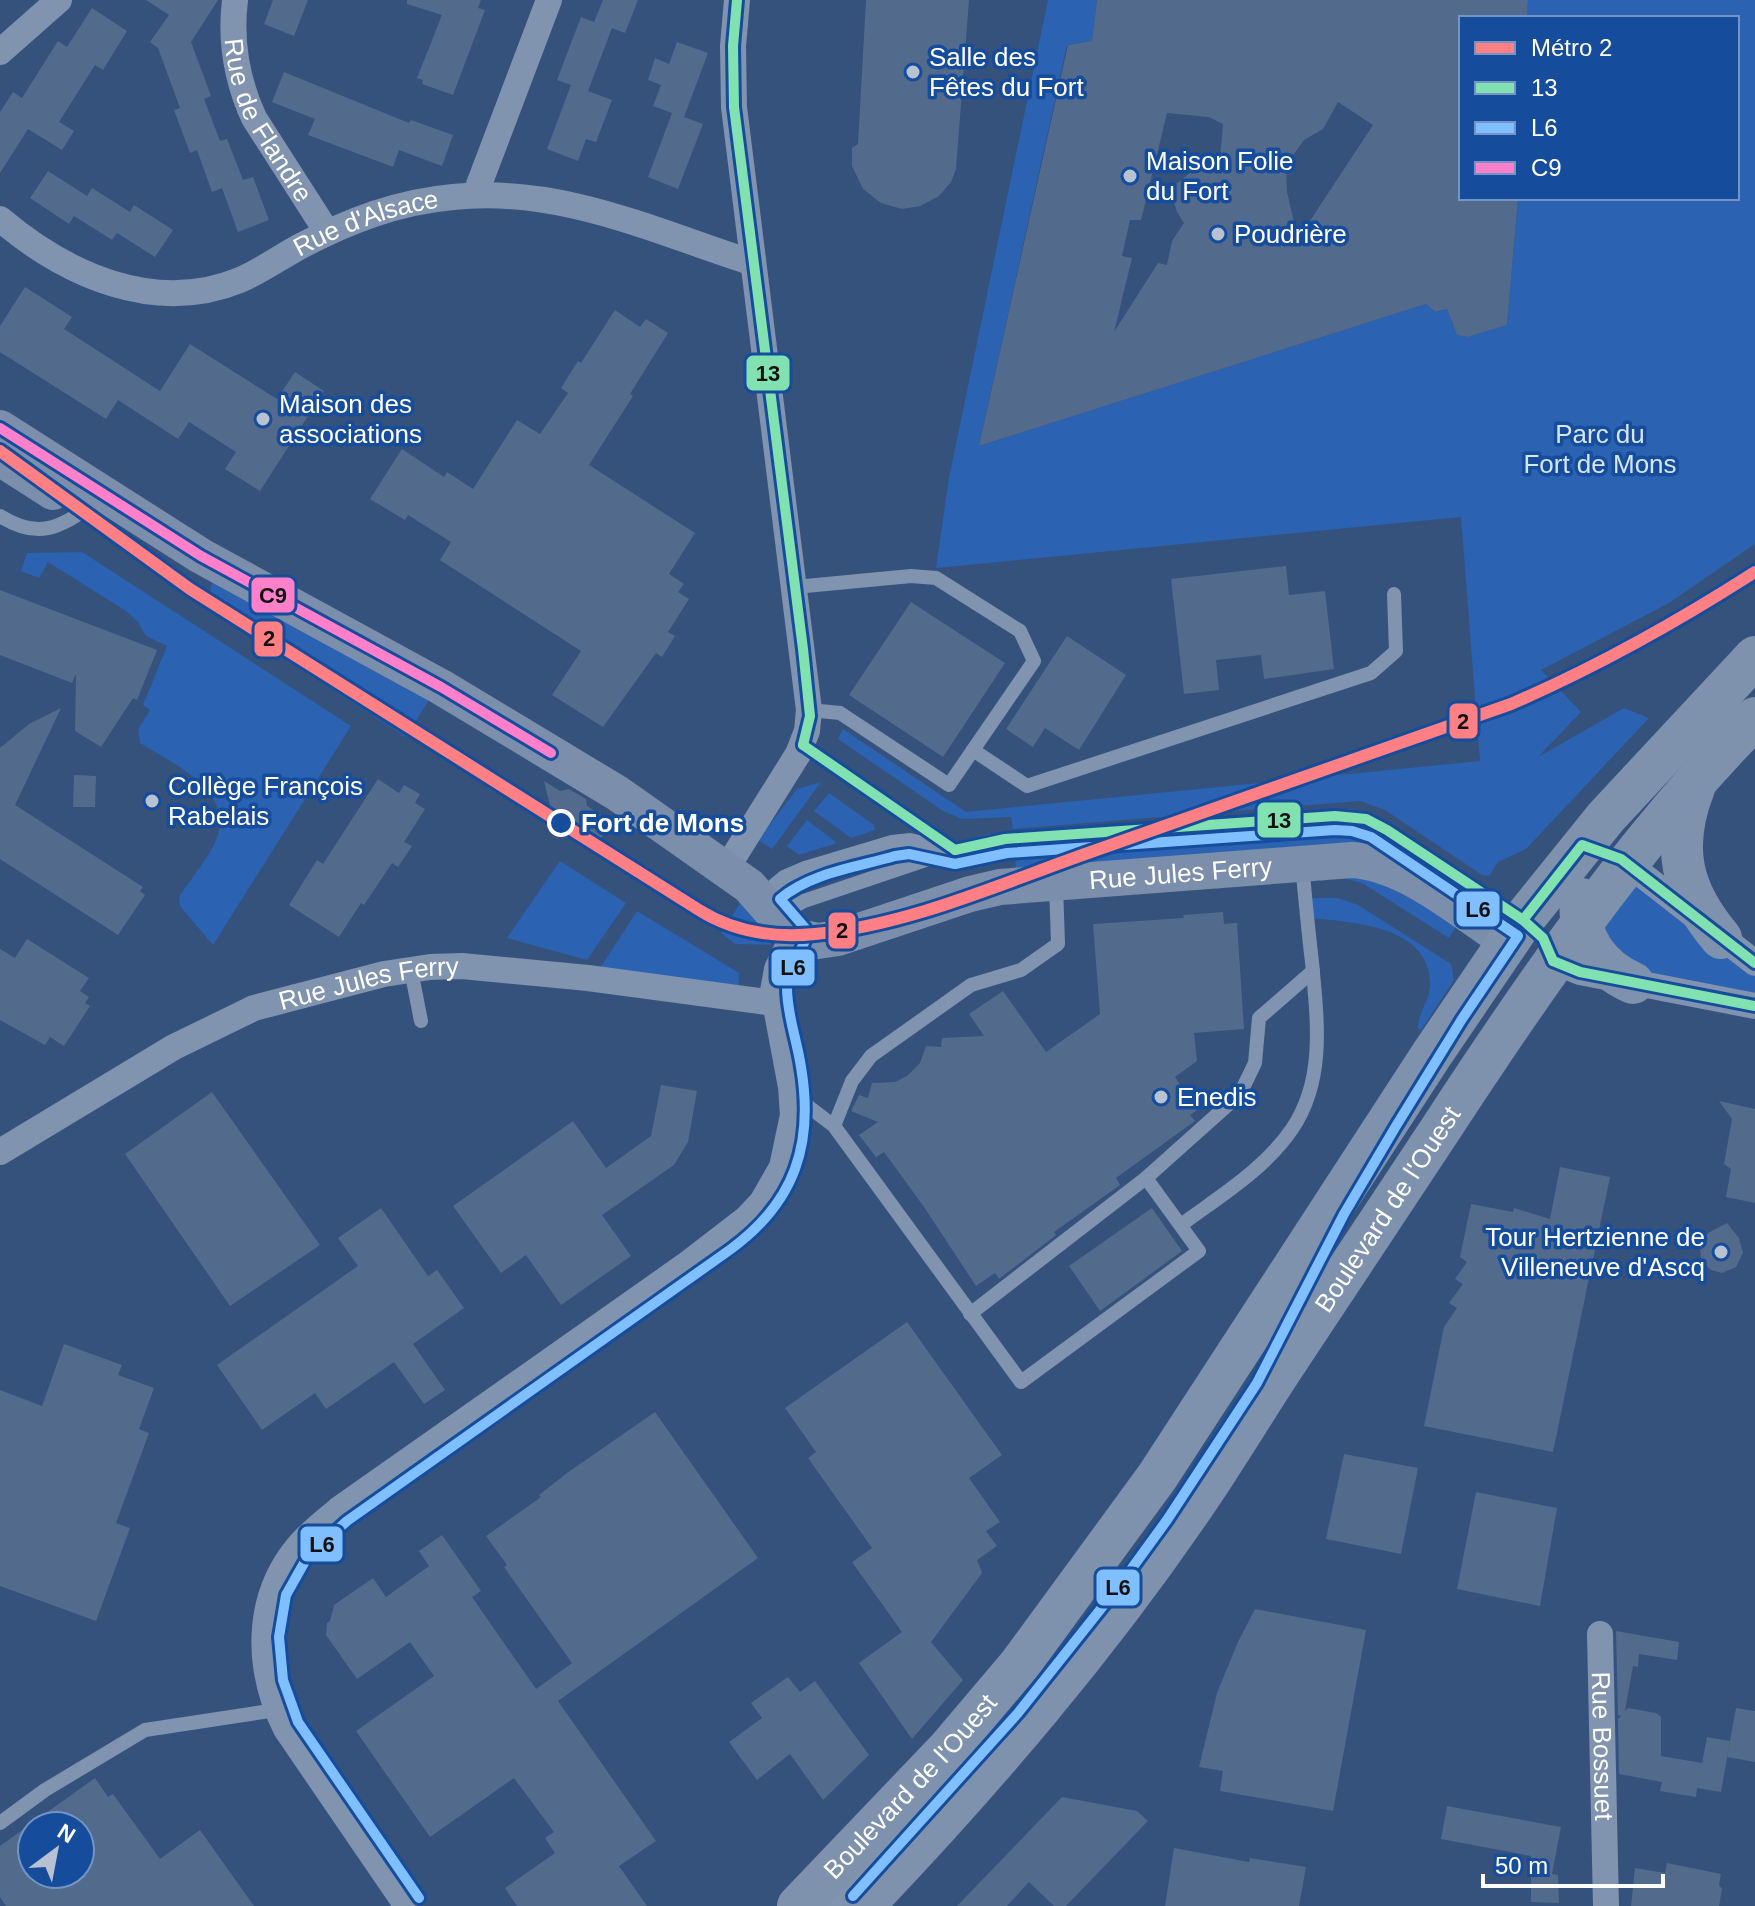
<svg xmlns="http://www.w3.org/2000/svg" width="1755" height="1906" viewBox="0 0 1755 1906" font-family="Arial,sans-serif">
	<rect width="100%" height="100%" fill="#35527d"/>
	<g fill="#2b62b2">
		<polygon points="1048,0 1097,0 1092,41 1067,45 979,446 1426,304 1435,312 1452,308 1455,316 1451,321 1458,335 1468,337 1507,325 1518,198 1737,198 1737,18 1527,18 1528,0 1755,0 1755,544 1669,603 1541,670 1581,712 1538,757 1624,708 1649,718 1526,849 1498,862 1489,876 1482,875 1385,810 1360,801 1013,829 1011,817 962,819 943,811 838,739 843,729 966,812 1480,761 1461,517 936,568 949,478"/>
		<path d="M82,552L351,726L213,945L180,906L179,897C190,880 210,856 217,838C234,790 172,763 140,743L138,730L150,710L143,705L167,646L146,636L138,622L126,611L48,562L39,578L21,571L27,553Z"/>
		<polygon points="215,571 430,698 406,737 206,608"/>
		<polygon points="821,782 772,849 758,840 797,789"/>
		<polygon points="829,793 874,825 875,830 851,838 814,811"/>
		<polygon points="807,820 837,843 799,855 787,846"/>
		<path d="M1338,830C1388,835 1427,868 1467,894L1393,854L1016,873L1015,852Z"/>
		<polygon points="560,861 626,903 587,960 507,938"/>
		<polygon points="1360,872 1458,923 1449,938 1362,883 1343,878"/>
		<polygon points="1636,881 1755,971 1755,999 1639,977 1599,931"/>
		<polygon points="745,896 770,935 771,945 735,944 721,933"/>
		<path d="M1311,898H1338L1358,905L1451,964L1454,980L1421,1030L1418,1028C1418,1011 1432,999 1430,980C1426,925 1353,923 1313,918Z"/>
		<polygon points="637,911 739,973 738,992 597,973"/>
	</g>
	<g fill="#526a8c" fill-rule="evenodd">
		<polygon points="146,0 218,0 191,42 211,96 204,99 220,141 227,139 243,180 253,177 269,220 238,232 222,188 212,192 197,150 190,153 174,110 180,108 158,48 150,42 169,15"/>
		<polygon points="273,0 308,0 294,36 264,24"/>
		<polygon points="407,0 481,0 478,8 485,10 453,95 422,84 423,80 417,78 442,15 407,4"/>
		<polygon points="603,0 638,0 625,33 612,28 588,91 612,100 596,142 586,139 578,161 547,149 571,85 557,80 581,17 594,22"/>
		<polygon points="866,0 969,0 956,169 951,182 939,196 920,206 902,209 881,203 863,189 852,166 852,148 858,144"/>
		<path d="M1097,0H1528L1527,18H1461V198H1518L1507,325L1468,337L1457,335L1447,309L1435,312L1426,304L979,446L1068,45L1092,41ZM1338,102L1373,125L1298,239L1287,192L1286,165L1304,140L1323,129ZM1167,113L1209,117L1223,124L1219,171L1201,170L1190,173L1170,189L1177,212L1184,223L1172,241L1167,265L1158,263L1114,332L1132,258L1122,256L1130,220H1141Z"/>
		<polygon points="92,8 127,31 103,70 95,65 59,122 74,131 62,150 28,129 0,173 0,112 13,92 22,98 58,41 67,47"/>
		<polygon points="677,42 708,53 684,117 703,124 678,189 648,177 672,113 653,106 661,85 648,80 655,58 669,64"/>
		<polygon points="284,72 409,123 411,120 453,135 442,166 399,150 393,167 308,135 315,119 272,102"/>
		<polygon points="48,171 87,196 92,188 130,212 134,205 173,230 155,257 117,233 112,240 74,216 69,224 30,198"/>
		<polygon points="25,287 72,317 64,329 160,391 190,344 277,399 295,372 324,391 260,491 225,469 236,452 189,422 178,439 118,400 106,419 0,352 0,326"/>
		<polygon points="615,310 640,327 646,319 668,333 630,394 633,396 589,465 695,533 669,574 684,584 678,592 689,599 668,632 675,636 662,657 656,653 603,727 552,695 581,651 440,560 451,542 408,515 405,520 370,499 402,449 444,477 447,472 473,489 517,420 540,434 568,393 561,388 578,361 581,363"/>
		<polygon points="1286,566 1289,595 1325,591 1334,669 1264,679 1261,655 1216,660 1219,690 1184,694 1171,579"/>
		<polygon points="0,590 157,650 137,700 133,698 101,747 75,731 76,674 72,683 0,655"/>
		<polygon points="911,602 1005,663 943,757 849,695"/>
		<polygon points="1067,636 1126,675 1079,750 1045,728 1033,747 1006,729"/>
		<polygon points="61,708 15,805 143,887 140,891 145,895 118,935 0,859 0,748 29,724"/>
		<polygon points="74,775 96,776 95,807 73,807"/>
		<polygon points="378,779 399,793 404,785 420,794 415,803 425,809 404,842 412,846 398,867 392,863 364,905 361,903 339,937 289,905 317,860 323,864"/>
		<polygon points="544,781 560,791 569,789 586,799 587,806 612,822 600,840 577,825 567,826 553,817"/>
		<polygon points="1223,912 1224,924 1237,923 1244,1029 1194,1033 1197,1061 1175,1077 1197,1110 1190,1115 1195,1121 1116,1178 1120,1185 1054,1232 1056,1235 999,1279 995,1273 976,1286 924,1207 884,1152 876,1157 859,1135 878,1122 851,1111 859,1095 868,1098 872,1083 895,1082 907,1076 920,1063 926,1046 941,1047 942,1038 984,1036 969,1014 1003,991 1046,1052 1100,1014 1093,924 1184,918 1183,915"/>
		<polygon points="27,939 89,978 80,991 89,997 85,1003 90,1006 64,1046 50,1037 45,1045 0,1020 0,949 15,958"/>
		<polygon points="661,1085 697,1091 688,1142 674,1165 602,1215 631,1256 561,1305 526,1255 501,1273 453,1206 573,1121 606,1168 651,1136"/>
		<polygon points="212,1092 320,1245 230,1306 125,1154"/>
		<polygon points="1719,1101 1755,1109 1755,1203 1726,1197 1731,1169 1724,1164 1732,1119"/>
		<polygon points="1560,1167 1610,1177 1553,1452 1424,1426 1444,1327 1457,1308 1449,1303 1463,1284 1455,1279 1467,1262 1460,1257 1471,1204 1513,1212 1514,1208 1550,1219"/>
		<polygon points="381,1208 428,1276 437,1270 464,1308 413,1344 445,1390 424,1404 394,1362 326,1409 315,1393 262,1430 217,1365 358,1266 338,1238"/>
		<polygon points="1152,1208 1182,1251 1100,1311 1069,1266"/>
		<polygon points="1727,1223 1739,1238 1743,1253 1736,1267 1722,1273 1711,1270 1705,1265 1701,1258 1700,1247 1708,1233"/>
		<polygon points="907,1322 1002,1455 969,1478 1000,1522 986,1531 997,1546 977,1560 982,1573 931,1642 963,1680 912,1739 859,1663 902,1632 852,1562 872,1548 808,1458 816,1452 785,1408"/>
		<polygon points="64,1344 122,1365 118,1375 154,1388 139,1429 149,1433 116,1523 130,1528 96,1621 0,1586 0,1390 42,1406"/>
		<polygon points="655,1412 758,1558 558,1701 656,1841 619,1866 647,1906 517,1906 505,1888 555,1853 545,1838 554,1832 514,1778 430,1837 356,1731 434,1676 410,1642 357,1679 326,1635 327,1623 330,1621 334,1605 373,1578 386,1597 429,1566 419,1551 442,1535 481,1591 472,1597 536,1689 572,1663 504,1567 507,1565 486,1536 541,1497 539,1495 567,1473"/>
		<polygon points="1344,1454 1418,1468 1401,1554 1326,1539"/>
		<polygon points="1476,1492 1557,1508 1540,1606 1457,1589"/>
		<polygon points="1255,1609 1366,1630 1333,1811 1220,1791 1223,1771 1199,1767 1217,1693 1238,1642"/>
		<polygon points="1616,1631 1679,1642 1677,1660 1639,1654 1638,1667 1633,1666 1625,1711 1628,1708 1656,1713 1661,1717 1661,1756 1702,1763 1707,1737 1730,1741 1721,1792 1697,1788 1696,1797 1660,1791 1662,1782 1619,1774 1618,1719 1621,1716 1618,1715"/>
		<polygon points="788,1677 800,1692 815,1681 869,1755 823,1800 790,1754 757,1780 729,1742 762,1718 751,1703"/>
		<polygon points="1736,1708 1755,1711 1755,1762 1727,1757"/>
		<path d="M95,1778L108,1797L113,1794L160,1859L200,1830L254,1906H6L0,1897V1846ZM32,1826H80V1874H32Z"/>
		<polygon points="1062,1797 1137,1811 1148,1821 1066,1906 1054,1906 1029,1882 1007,1906 957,1906"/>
		<polygon points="1447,1806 1561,1827 1552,1874 1558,1875 1559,1903 1531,1902 1531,1856 1441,1839"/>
		<polygon points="1174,1848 1249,1862 1250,1858 1306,1867 1299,1906 1165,1906"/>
		<polygon points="1667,1863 1721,1874 1719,1885 1722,1889 1719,1906 1631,1906 1635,1868 1665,1873"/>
	</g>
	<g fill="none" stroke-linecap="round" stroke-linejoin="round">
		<g stroke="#8093af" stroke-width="14">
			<path d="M0,516C38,540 58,528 93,505"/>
			<polyline points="795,587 911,576 936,578 1020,631 1034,661 949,785 840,713 809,710"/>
			<polyline points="803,745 945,843"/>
			<polyline points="973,750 1027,786 1371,673 1396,651 1394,594"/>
			<polyline points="760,897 784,877 805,868 892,842 910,840 955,850"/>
			<polyline points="778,916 804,901 955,850 991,841 1345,816 1366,819 1387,830 1488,896 1531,926 1543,938 1551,954"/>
			<polyline points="411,970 421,1021"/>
			<polyline points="793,1102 809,1107 834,1126 1021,1382 1199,1251 1146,1178"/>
			<polyline points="834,1126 852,1081 871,1056 971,985 1021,970 1058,944 1056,885"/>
			<path d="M1181,1225C1220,1196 1264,1170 1292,1129C1326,1079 1317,1018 1312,962C1308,929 1305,896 1302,864"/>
			<polyline points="970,1314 1146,1178 1240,1094 1255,1063 1259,1018 1313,971"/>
			<polyline points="0,1823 45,1790 145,1730 276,1710"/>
		</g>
		<g stroke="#8093af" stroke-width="26">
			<path id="s1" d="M235,0C230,41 237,81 254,118L327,232"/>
			<polyline points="0,52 59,0"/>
			<polyline points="475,195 549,0"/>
			<path id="s2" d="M0,219C66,275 155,315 240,280C261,271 279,258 299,247C348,221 397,202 453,197C561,186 653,231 753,263"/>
			<polyline points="1627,863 1755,963"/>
			<polyline points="726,869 798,754 807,731 809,710 734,107 733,46 737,0"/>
			<polyline points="1553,961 1580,972 1755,1006"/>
			<path id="s3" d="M0,1152L174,1047L254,1008L384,974L430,967L462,966L588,978L774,1003"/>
			<path id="s4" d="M1600,1634L1606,1906"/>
			<path d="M407,1906L286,1729C257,1671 254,1601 297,1548C308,1534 324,1522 338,1510L686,1265L747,1218L762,1202L782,1167L793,1115L791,1087L773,991L777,969L793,936"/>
			<polyline points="831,1906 929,1795"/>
		</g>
		<g stroke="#7b8eab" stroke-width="36">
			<path id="s5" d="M0,428L201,556L441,687L617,793L749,886L793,936L818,941L838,938L970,894L1000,887L1352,860C1407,863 1463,913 1508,942"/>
			<polyline points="0,458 53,492"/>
		</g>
		<g stroke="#7e92ad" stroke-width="42">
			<path d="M1694,788C1671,847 1681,891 1721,938"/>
			<path d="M1581,899C1577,938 1599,968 1633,983"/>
			<path id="s6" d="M798,1906L948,1749L1020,1664L1157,1477L1432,1054L1523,920L1606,817L1755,657"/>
			<path id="s7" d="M863,1906C986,1777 1100,1644 1200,1496C1229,1453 1256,1408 1285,1364C1337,1285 1390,1206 1442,1127C1536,983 1634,841 1755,718"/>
		</g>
		<g stroke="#164c9c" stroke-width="16">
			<g id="bus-1">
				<polyline points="737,0 733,46 734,107 803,649 810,716 803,745"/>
				<polyline points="803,745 955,850"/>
				<polyline points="955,850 1005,839 1335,816 1366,819 1387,830 1523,920 1543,938 1553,961"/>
				<polyline points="1523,920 1582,845 1621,859 1755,963"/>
				<polyline points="1553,961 1580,972 1755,1006"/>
			</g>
		</g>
		<g stroke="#164c9c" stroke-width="16">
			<path id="bus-2" d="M419,1898L298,1722L283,1680L279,1637L286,1595L308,1556L347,1521L731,1249C795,1202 814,1144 801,1067C797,1040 787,1015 787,988L791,972L807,936L805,928L780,899C810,873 857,867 895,856L909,854L955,864L1007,853L1335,830L1352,831L1371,837L1518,936L1462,1019L1396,1126L1344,1214L1257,1383L1167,1520L1119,1586L1018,1713L853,1896"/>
		</g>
		<g stroke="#164c9c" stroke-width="16">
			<polyline id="bus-3" points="0,428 201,556 441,687 551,753"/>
		</g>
		<use href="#bus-1" stroke="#81e1b0" stroke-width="10"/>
		<use href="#bus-2" stroke="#80bfff" stroke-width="10"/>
		<use href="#bus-3" stroke="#ff80ca" stroke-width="10"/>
		<g stroke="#164c9c" stroke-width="18">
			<path id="metro-1" d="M0,451L190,589L699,910C734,932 774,938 815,934C909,925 1000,884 1088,853C1229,803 1370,754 1511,704C1597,667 1677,622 1755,572"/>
		</g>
		<use href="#metro-1" stroke="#ff8084" stroke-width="12"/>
	</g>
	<g fill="#b8c2d2" stroke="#164c9c" stroke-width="3">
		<circle cx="913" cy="72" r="8"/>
		<circle cx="1130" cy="176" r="8"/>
		<circle cx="1218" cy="234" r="8"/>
		<circle cx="263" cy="419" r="8"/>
		<circle cx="152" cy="801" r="8"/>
		<circle cx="1161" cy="1097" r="8"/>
		<circle cx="1721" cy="1252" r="8"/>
	</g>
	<circle fill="#164c9c" stroke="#fff" stroke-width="4" cx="561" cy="823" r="12"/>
	<g text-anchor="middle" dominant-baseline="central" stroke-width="7" stroke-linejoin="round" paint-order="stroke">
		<g font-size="26" fill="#fff" stroke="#164c9c" text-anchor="start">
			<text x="929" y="57">Salle des<tspan x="929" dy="30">Fêtes du Fort</tspan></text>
			<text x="1146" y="161">Maison Folie<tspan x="1146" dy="30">du Fort</tspan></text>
			<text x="1234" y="234">Poudrière</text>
			<text x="279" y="404">Maison des<tspan x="279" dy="30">associations</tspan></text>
			<text x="168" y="786">Collège François<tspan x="168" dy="30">Rabelais</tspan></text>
			<text x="1177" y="1097">Enedis</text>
			<text x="1705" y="1237" text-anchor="end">Tour Hertzienne de<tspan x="1705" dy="30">Villeneuve d'Ascq</tspan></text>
		</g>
		<g font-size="26" fill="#fff" stroke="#164c9c">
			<text stroke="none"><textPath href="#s1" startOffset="128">Rue de Flandre</textPath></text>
			<text stroke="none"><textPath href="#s2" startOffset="400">Rue d'Alsace</textPath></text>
			<text stroke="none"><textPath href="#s5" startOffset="1342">Rue Jules Ferry</textPath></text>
			<text stroke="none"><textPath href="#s3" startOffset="410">Rue Jules Ferry</textPath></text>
			<text stroke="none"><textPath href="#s7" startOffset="874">Boulevard de l'Ouest</textPath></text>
			<text stroke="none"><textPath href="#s4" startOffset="112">Rue Bossuet</textPath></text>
			<text stroke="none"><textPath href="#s6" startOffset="164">Boulevard de l'Ouest</textPath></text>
		</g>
		<g font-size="26" fill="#d5e5fd" stroke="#164c9c">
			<text x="1600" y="434">Parc du<tspan x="1600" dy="30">Fort de Mons</tspan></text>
		</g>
		<g font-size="26" font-weight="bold" fill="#fff" stroke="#164c9c" text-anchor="start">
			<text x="581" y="823">Fort de Mons</text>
		</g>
	</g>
	<g stroke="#164c9c" stroke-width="3">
		<rect x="745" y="354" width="46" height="38" rx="8" fill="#81e1b0"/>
		<rect x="250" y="576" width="46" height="38" rx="8" fill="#ff80ca"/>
		<rect x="253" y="620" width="31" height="38" rx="8" fill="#ff8084"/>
		<rect x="1448" y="702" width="31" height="38" rx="8" fill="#ff8084"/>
		<rect x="1256" y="801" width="46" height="38" rx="8" fill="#81e1b0"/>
		<rect x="1455" y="890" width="46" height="38" rx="8" fill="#80bfff"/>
		<rect x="827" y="911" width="30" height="39" rx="8" fill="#ff8084"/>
		<rect x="770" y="948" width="46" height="39" rx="8" fill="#80bfff"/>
		<rect x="299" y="1525" width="45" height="38" rx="8" fill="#80bfff"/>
		<rect x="1095" y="1568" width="46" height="39" rx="8" fill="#80bfff"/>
	</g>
	<g font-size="22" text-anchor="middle" font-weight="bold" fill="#111">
		<text x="768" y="381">13</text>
		<text x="273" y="603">C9</text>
		<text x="269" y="646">2</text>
		<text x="1463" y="729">2</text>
		<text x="1279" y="828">13</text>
		<text x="1478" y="917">L6</text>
		<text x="842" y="938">2</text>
		<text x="793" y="975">L6</text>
		<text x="322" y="1552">L6</text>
		<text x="1118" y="1595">L6</text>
	</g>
	<rect x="1459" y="16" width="280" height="184" fill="#164c9c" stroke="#7394c4" stroke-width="2"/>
	<rect x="1475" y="42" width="40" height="12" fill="#ff8084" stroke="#7394c4" stroke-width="2"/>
	<text x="1531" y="56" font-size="24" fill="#ffffff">Métro 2</text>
	<rect x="1475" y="82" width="40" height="12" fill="#81e1b0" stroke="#7394c4" stroke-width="2"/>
	<text x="1531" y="96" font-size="24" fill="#ffffff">13</text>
	<rect x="1475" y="122" width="40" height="12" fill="#80bfff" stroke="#7394c4" stroke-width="2"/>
	<text x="1531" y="136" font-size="24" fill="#ffffff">L6</text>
	<rect x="1475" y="162" width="40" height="12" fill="#ff80ca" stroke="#7394c4" stroke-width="2"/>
	<text x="1531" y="176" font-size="24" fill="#ffffff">C9</text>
	<g transform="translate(56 1850) rotate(32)"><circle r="38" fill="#164c9c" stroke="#7394c4" stroke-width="2"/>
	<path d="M0-6L14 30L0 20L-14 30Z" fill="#b8c2d2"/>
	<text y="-12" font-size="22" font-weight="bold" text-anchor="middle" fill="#ffffff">N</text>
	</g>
	<path d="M1483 1874v12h180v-12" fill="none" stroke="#ffffff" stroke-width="4"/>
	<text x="1495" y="1874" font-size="24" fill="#ffffff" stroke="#164c9c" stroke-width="6" paint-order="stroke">50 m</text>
</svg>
